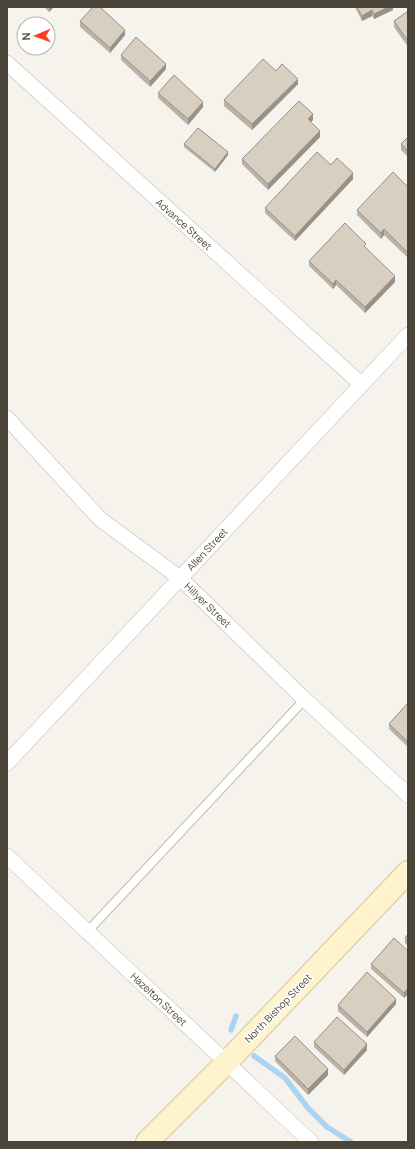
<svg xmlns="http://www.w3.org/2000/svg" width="415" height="1149" viewBox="0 0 415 1149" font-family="Manrope,sans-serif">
	<rect width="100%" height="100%" fill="#f6f3ec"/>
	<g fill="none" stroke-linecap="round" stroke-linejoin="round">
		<g stroke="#a9d4f2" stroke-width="5.5">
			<polyline points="231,1030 236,1016"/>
			<polyline points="254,1056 285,1078 308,1108 327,1127 351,1142"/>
		</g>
		<g stroke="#c2bbae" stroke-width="10">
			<polyline id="lane" points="87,932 305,699"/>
		</g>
		<g stroke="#c2bbae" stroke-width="16">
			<g id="street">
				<polyline points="7,63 361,384"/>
				<polyline points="7,418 100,519 180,578 300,695 408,795"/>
				<polyline points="7,763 408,335"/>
				<polyline points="7,856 311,1142"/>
			</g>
		</g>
		<g stroke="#d6c79b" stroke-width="24">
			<polyline id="secondary" points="147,1142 226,1063 408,872"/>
		</g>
		<use href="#lane" stroke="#fff" stroke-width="8"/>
		<use href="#street" stroke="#fff" stroke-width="15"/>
		<use href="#secondary" stroke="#fff3cd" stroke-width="22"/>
	</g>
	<g fill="#bab2a6">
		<polygon points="44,7 54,7 49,12"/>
		<polygon points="355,7 393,7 393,10 374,19 372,16 362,21"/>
		<polygon points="408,11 408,47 394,27 394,21"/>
		<polygon points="80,21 125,35 110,53 80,27"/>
		<polygon points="121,55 166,69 150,87 121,60"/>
		<polygon points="276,71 298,84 252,130 224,106 224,100"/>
		<polygon points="158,93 203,107 188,125 158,98"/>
		<polygon points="313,120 310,122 320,137 268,190 242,164 242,159"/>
		<polygon points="408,137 408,157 401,150 401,144"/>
		<polygon points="184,144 228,155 215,172 184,147"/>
		<polygon points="331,165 353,179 295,241 265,213 265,208"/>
		<polygon points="408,187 408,258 384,235 381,239 357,215 357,210"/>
		<polygon points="366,249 395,282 365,313 336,285 333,289 309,266 309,261"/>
		<polygon points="408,703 408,747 389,729 389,724"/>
		<polygon points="408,934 408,946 405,943 405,938"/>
		<polygon points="408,951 408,994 404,998 371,969 371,964"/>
		<polygon points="396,1004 367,1037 338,1011 338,1005"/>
		<polygon points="314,1042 367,1050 344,1075 314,1047"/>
		<polygon points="275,1056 328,1075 308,1095 275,1061"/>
	</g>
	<g fill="#979187">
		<polygon points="49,7 54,7 49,12"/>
		<polygon points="388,7 393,7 393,10 374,19 374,14"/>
		<polygon points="372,10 372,16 362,21 362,16"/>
		<polygon points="125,30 125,35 110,53 110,48"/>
		<polygon points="166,64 166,69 150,87 150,81"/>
		<polygon points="298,79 298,84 252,130 252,124"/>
		<polygon points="203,102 203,107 188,125 188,119"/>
		<polygon points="313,114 313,120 308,125 308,119"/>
		<polygon points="320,131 320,137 268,190 268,184"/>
		<polygon points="228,152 228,155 215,172 215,169"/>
		<polygon points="353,173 353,179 295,241 295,236"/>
		<polygon points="384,229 384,235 381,239 381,233"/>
		<polygon points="395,276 395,282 365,313 365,307"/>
		<polygon points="336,280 336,285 333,289 333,284"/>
		<polygon points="408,988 408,994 404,998 404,993"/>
		<polygon points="396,999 396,1004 367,1037 367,1032"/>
		<polygon points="367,1044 367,1050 344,1075 344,1070"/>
		<polygon points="328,1069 328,1075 308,1095 308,1089"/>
	</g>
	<g fill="#d8cfc1" stroke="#979187">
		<polygon points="93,7 100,7 125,30 110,48 80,21"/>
		<polygon points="357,7 388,7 374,14 372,10 362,16"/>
		<polygon points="408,11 408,41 394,21"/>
		<polygon points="136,37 166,64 150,81 121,55"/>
		<polygon points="263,59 276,71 282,64 298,79 252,124 224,100"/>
		<polygon points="174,75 203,102 188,119 158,93"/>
		<polygon points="299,101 313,114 308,119 320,131 268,184 242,159"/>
		<polygon points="198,128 228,152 215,169 184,144"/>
		<polygon points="408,137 408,151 401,144"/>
		<polygon points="317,152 331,165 337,158 353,173 295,236 265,208"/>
		<polygon points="393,172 408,187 408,253 384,229 381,233 357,210"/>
		<polygon points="345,223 366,244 364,246 395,276 365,307 336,280 333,284 309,261"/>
		<polygon points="408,703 408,742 389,724"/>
		<polygon points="408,934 408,941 405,938"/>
		<polygon points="394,938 408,951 408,988 404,993 371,964"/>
		<polygon points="367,972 396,999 367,1032 338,1005"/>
		<polygon points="337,1017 367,1044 344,1070 314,1042"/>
		<polygon points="295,1036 328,1069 308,1089 275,1056"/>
	</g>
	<g text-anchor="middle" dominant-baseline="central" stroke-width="3" stroke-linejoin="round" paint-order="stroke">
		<g font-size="10" fill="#4b4439" stroke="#fff">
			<text transform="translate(184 224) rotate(42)">Advance Street</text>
			<text transform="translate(207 549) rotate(-47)">Allen Street</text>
			<text transform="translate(208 605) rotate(44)">Hillyer Street</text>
			<text transform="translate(159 999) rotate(43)">Hazelton Street</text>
			<text transform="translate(278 1008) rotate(-46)">North Bishop Street</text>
		</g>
	</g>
	<rect width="415" height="1149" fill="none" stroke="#4b4439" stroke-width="16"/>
	<g transform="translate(36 36) rotate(268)"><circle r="19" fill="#ffffff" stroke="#b7b4b0"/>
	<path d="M0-3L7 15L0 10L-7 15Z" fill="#fc3f1d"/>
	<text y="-6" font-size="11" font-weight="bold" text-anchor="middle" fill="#4b4439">N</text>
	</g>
</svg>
